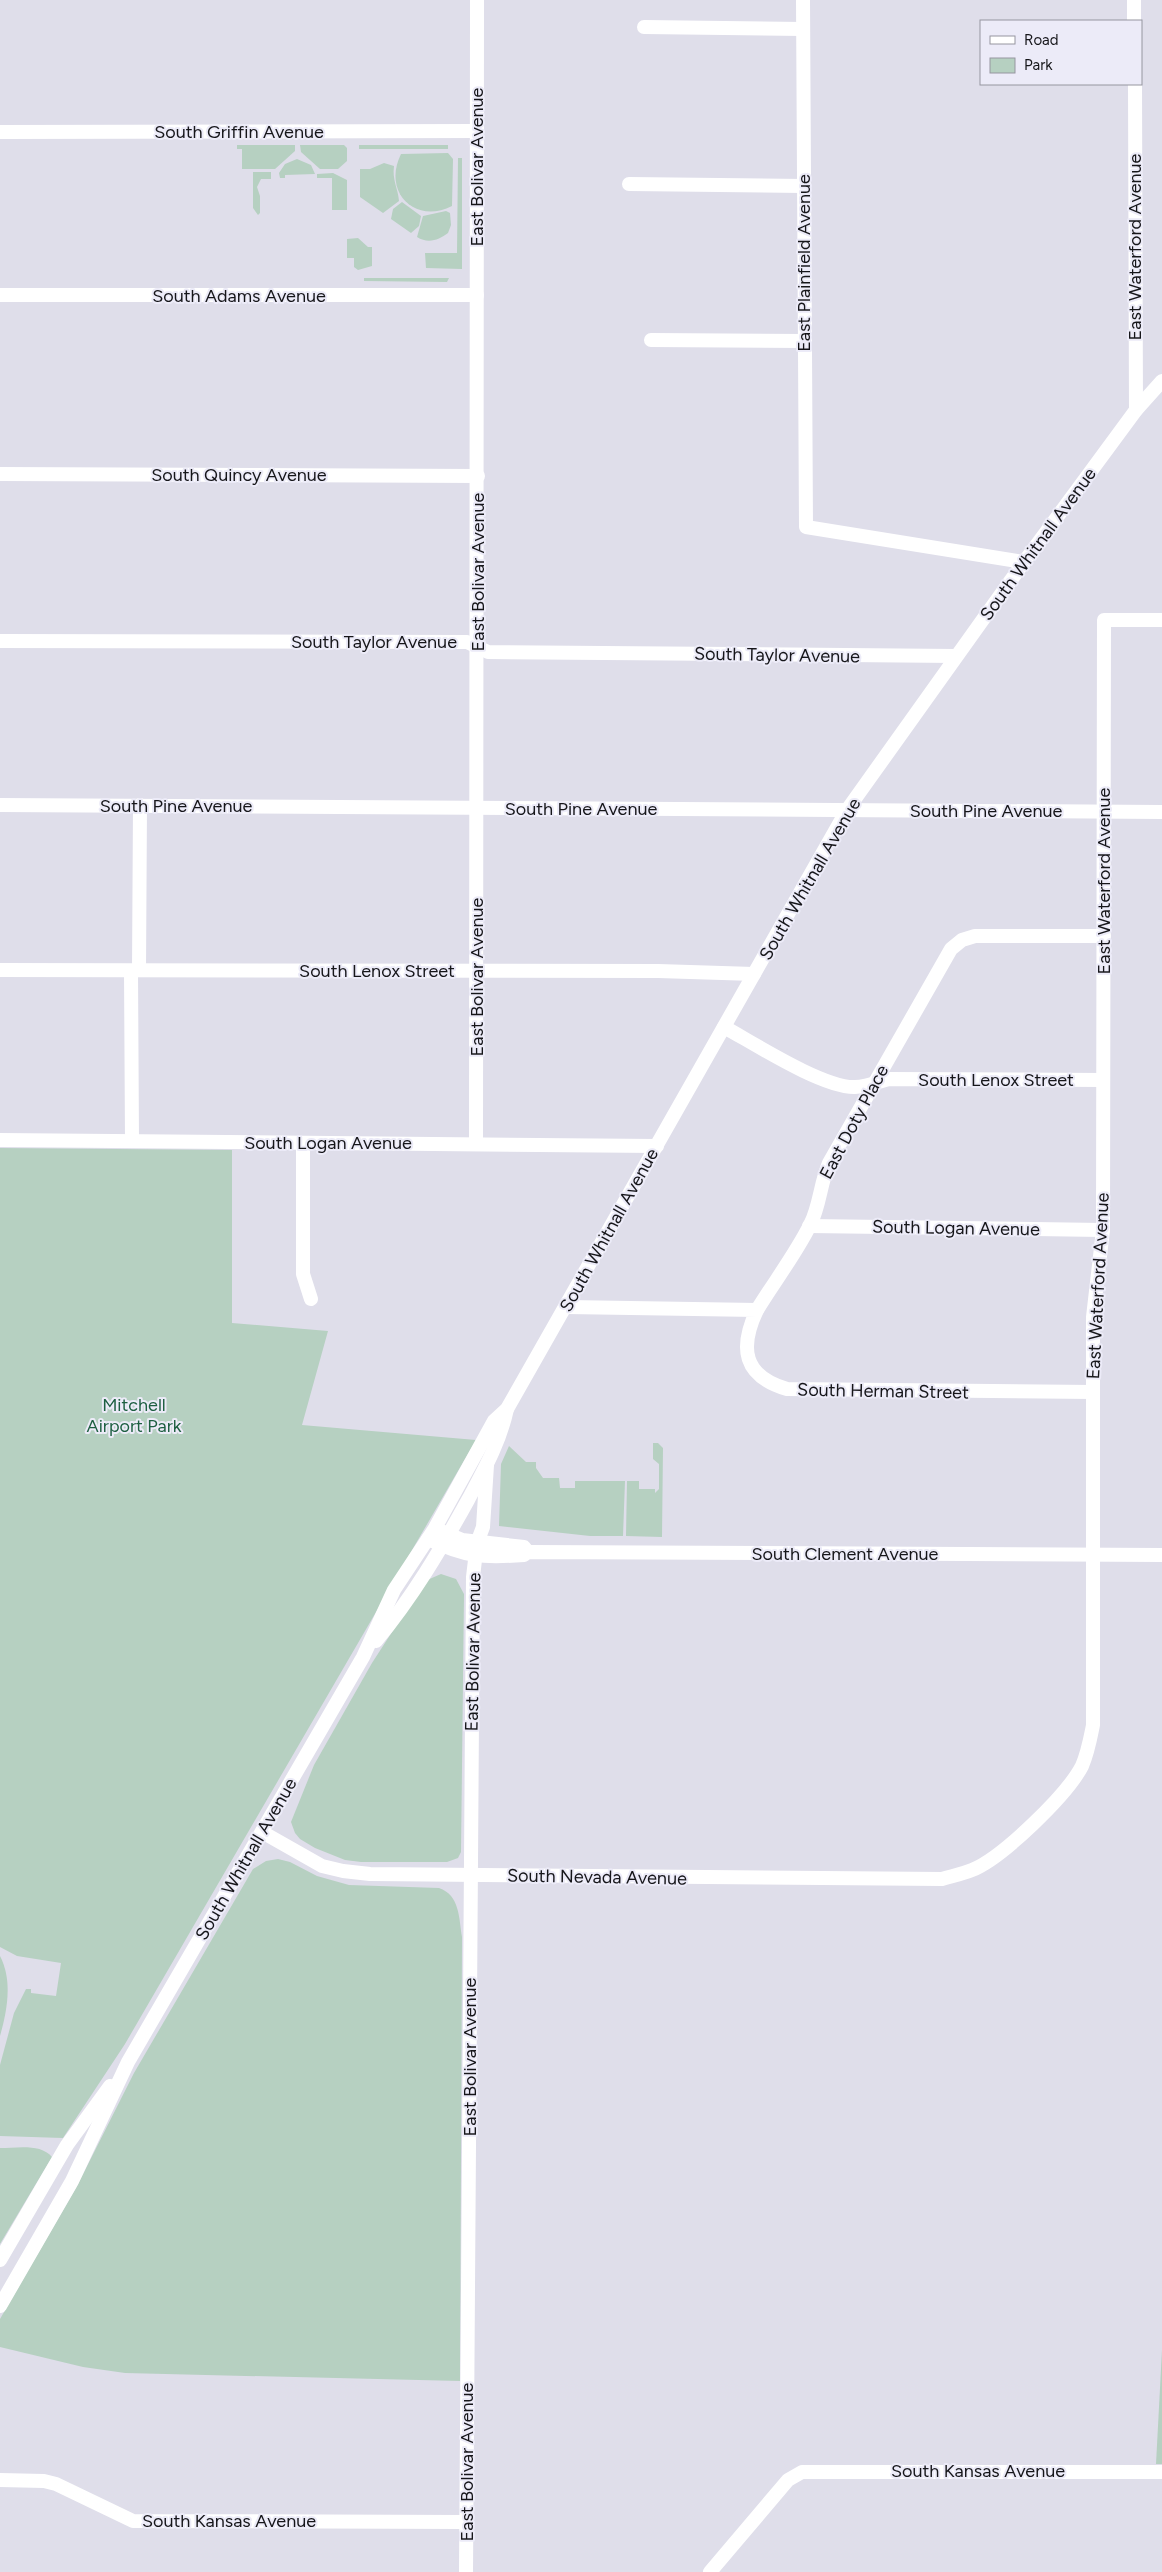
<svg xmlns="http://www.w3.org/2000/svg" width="1162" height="2572" viewBox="0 0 1162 2572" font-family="Figtree,sans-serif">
	<rect width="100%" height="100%" fill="#dfdeea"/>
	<g fill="#b6d0c1">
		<polygon points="237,145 295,145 295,151 275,169 242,169 242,149 237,149"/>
		<polygon points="300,145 344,145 347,148 347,161 338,169 320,169 301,152"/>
		<rect x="359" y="145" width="89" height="4"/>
		<path d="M448,153L453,159L452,206C415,225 382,192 401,154Z"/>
		<polygon points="458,158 462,158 462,269 426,268 425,253 457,253"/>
		<polygon points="297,159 311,165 315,174 285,175 285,178 280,178 279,173 285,164"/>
		<path d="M384,163L394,166C392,180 398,188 399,201L383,213L360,197V169H370Z"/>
		<polygon points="253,172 271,172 271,179 261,179 257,187 260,196 260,213 258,215 253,208"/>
		<polygon points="333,173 347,180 347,210 332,210 332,178 317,178 317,174"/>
		<polygon points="402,202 421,216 419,226 411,233 391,219 393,209"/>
		<path d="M446,211L450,213L451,225L448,233C439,240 428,244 417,237L423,216Z"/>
		<polygon points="358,238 368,247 372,247 372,266 358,270 354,267 354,258 347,258 347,239"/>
		<polygon points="364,278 449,278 447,282 364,281"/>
		<polygon points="0,1148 232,1150 232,1323 328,1331 302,1425 476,1440 125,2044 63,2138 0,2136 0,2065 14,2013 26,1989 31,1989 31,1993 56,1996 61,1963 17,1956 0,1947"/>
		<polygon points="653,1443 658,1443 663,1448 662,1537 626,1536 627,1481 639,1481 639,1489 655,1489 655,1493 659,1489 659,1464 653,1459"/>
		<polygon points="509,1446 526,1462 536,1462 536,1468 543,1478 559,1478 560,1488 575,1488 575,1481 625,1481 623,1536 590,1536 499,1526 501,1464"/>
		<polygon points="441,1574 456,1579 464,1594 461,1852 458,1858 447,1862 361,1862 345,1860 315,1848 300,1839 295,1833 291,1822 314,1765 372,1663 425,1581"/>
		<path d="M278,1859L290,1862L317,1876L349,1885L439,1888C460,1895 459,1919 462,1937L460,2381L125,2373L83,2367L0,2347V2319L76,2188L134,2073L253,1869L266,1861Z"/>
		<path d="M0,1956C13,1981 7,2011 0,2036Z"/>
		<path d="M0,2148C16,2148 41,2143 52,2157L0,2244Z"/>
		<polygon points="1162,2350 1162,2464 1156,2464"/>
	</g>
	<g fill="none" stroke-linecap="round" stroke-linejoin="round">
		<g stroke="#fff" stroke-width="14">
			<polyline points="803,0 806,527 1024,562"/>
			<polyline points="1134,0 1134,21"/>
			<polyline points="644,27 803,29"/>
			<polyline points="1135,84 1136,410"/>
			<polyline points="0,132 477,131"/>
			<polyline points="629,184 804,186"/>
			<polyline points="0,295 477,295"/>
			<polyline points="651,340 804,341"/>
			<polyline points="0,474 478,476"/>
			<polyline points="0,641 467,642 488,652 956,656"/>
			<polyline points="0,805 1162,812"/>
			<polyline points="0,970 658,971 754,974"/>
			<polyline points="139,970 140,805"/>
			<polyline points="131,971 132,1141"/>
			<path d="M724,1027C755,1044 823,1088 855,1087C866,1087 878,1082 889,1079L1103,1080"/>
			<polyline points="0,1140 657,1146"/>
			<polyline points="476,1143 477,0"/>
			<polyline points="303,1144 303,1274 311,1299"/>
			<polyline points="809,1226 1103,1230"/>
			<path d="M567,1307L757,1310C739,1348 743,1376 787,1389L1093,1392"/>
			<path d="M757,1310C774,1282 795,1255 810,1225C820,1206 820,1184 829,1163L951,949L962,940L975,936H1104"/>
			<polyline points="441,1531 462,1540 524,1547 528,1552"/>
			<path d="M428,1539C465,1557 483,1558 524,1555L528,1552L1162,1555"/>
			<path d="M376,1641C412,1598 441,1549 468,1500C484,1470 500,1442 507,1409"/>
			<path d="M262,1832L322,1866L343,1871L370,1874L942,1879C952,1876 962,1874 972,1870C1002,1858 1067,1795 1082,1766C1088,1752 1090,1740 1093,1725V1317L1103,1230L1104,620H1162"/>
			<polyline points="0,2260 67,2145 110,2086"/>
			<polyline points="0,2306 72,2181 128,2062 363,1657 394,1590 435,1528 494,1421 507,1409 847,810 1024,562 1136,410 1162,381"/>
			<polyline points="0,2480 44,2481 56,2484 133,2521 466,2522"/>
			<polyline points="466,2572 473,1577 477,1543 483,1527 487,1465"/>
			<polyline points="710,2572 788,2480 802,2472 1162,2472"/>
		</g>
	</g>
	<g text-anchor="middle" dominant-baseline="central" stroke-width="4" stroke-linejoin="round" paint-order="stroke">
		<g font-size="18" fill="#16161a" stroke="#ecebf8">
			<text x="239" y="132">South Griffin Avenue</text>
			<text transform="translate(477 167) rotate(-90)">East Bolivar Avenue</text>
			<text transform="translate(1135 247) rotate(-90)">East Waterford Avenue</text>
			<text transform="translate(804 263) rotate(-90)">East Plainfield Avenue</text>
			<text x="239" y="296">South Adams Avenue</text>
			<text x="239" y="475">South Quincy Avenue</text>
			<text transform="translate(1038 544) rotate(-54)">South Whitnall Avenue</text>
			<text transform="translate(478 572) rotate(-90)">East Bolivar Avenue</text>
			<text x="374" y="642">South Taylor Avenue</text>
			<text transform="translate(777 655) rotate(1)">South Taylor Avenue</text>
			<text x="176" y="806">South Pine Avenue</text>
			<text x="581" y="809">South Pine Avenue</text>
			<text x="986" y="811">South Pine Avenue</text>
			<text transform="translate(810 879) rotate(-60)">South Whitnall Avenue</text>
			<text transform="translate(1104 881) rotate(-90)">East Waterford Avenue</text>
			<text x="377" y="971">South Lenox Street</text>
			<text transform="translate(477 977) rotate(-90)">East Bolivar Avenue</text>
			<text x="996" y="1080">South Lenox Street</text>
			<text transform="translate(854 1122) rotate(-62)">East Doty Place</text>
			<text x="328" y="1143">South Logan Avenue</text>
			<text transform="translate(956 1228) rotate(1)">South Logan Avenue</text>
			<text transform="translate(609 1230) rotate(-61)">South Whitnall Avenue</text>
			<text transform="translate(1098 1286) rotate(-87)">East Waterford Avenue</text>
			<text transform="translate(883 1391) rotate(1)">South Herman Street</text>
			<text x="845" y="1554">South Clement Avenue</text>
			<text transform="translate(473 1652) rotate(-89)">East Bolivar Avenue</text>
			<text transform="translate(246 1859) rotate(-60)">South Whitnall Avenue</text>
			<text transform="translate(597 1877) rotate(1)">South Nevada Avenue</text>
			<text transform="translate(470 2057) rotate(-90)">East Bolivar Avenue</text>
			<text transform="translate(467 2462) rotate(-90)">East Bolivar Avenue</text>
			<text x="978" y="2471">South Kansas Avenue</text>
			<text x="229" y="2521">South Kansas Avenue</text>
		</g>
		<g font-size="18" fill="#1d5f41" stroke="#ecebf8">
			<text x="134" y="1405">Mitchell<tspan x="134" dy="21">Airport Park</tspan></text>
		</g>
	</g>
	<rect x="980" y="20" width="162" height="65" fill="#ecebf8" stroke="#96969f"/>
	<rect x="990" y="36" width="25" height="8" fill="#ffffff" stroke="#96969f"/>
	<text x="1024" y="45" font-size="15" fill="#16161a">Road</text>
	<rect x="990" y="58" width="25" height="15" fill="#b6d0c1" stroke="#96969f"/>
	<text x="1024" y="70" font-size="15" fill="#16161a">Park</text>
</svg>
